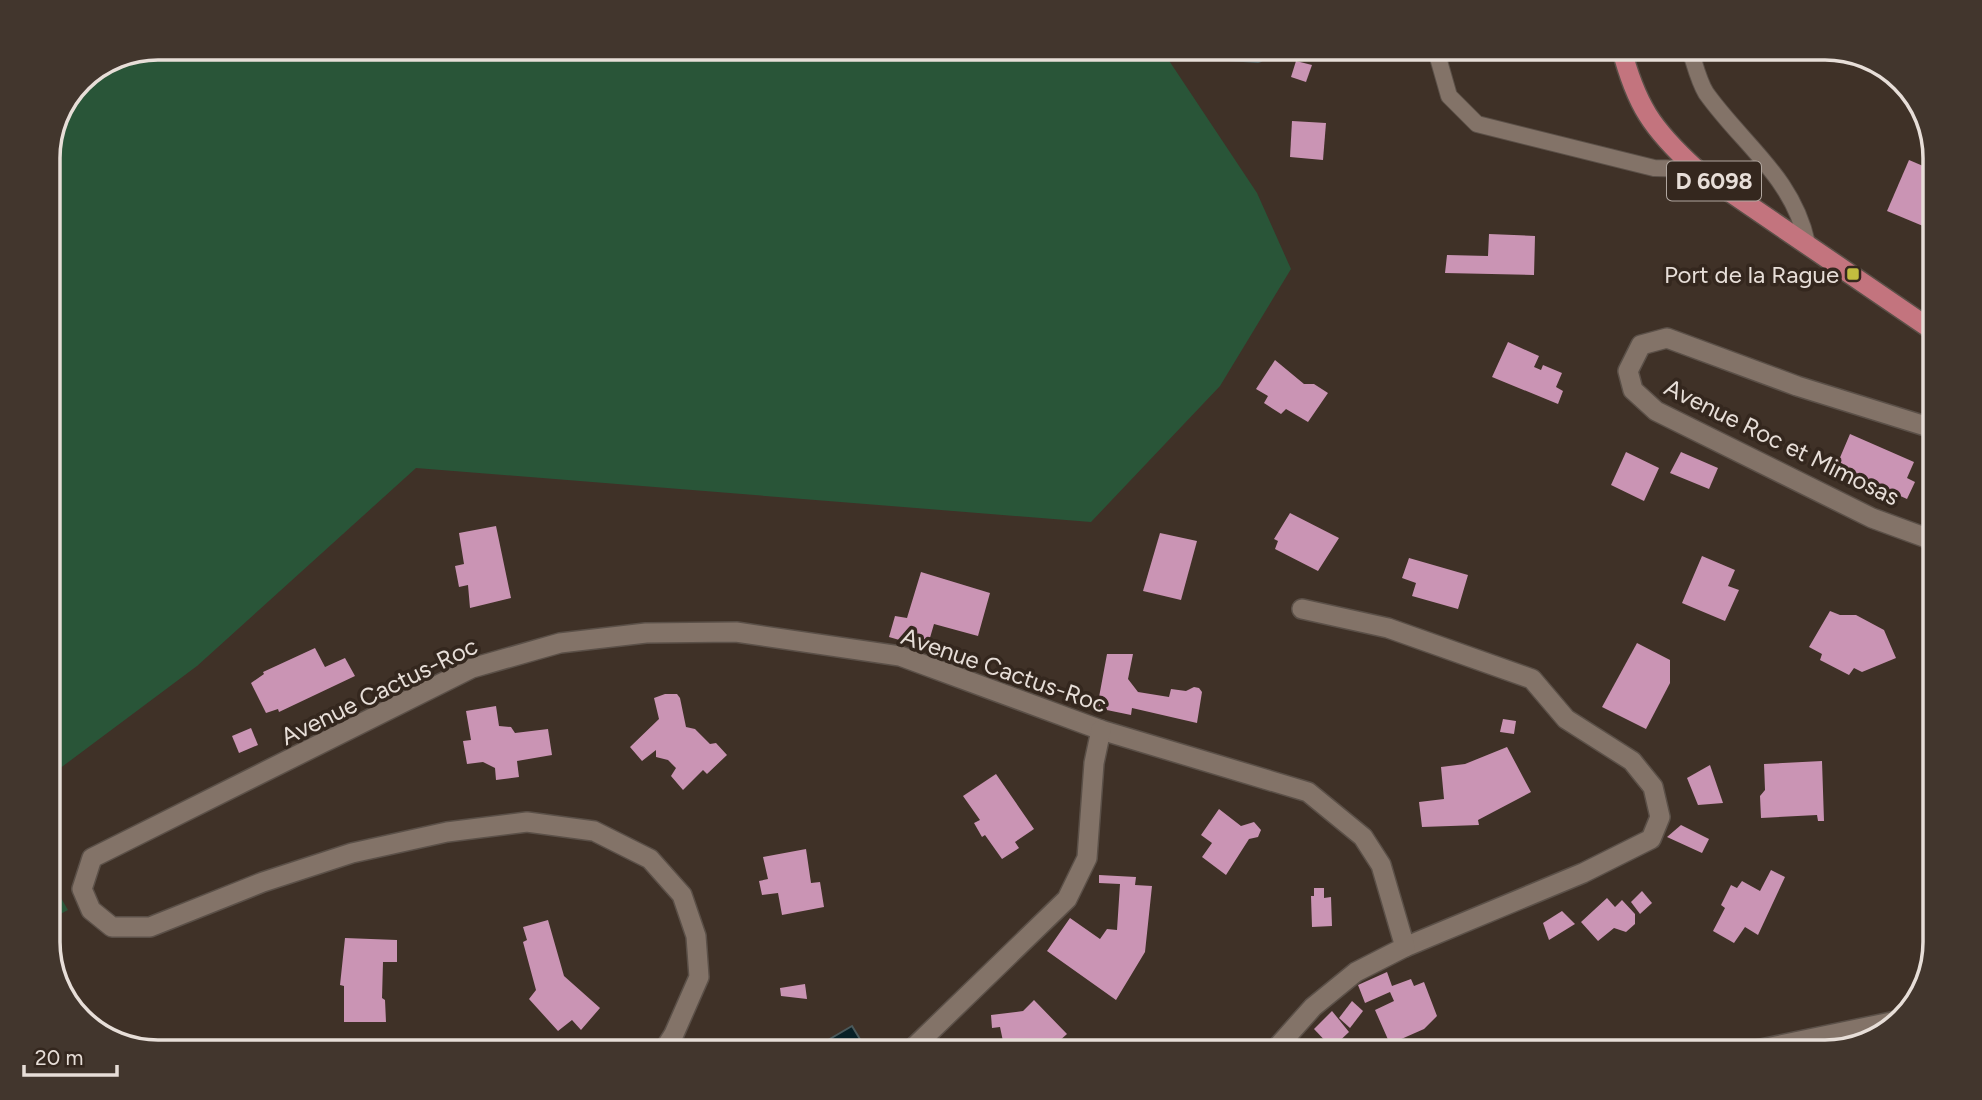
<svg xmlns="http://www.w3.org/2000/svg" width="1982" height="1100" viewBox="0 0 1982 1100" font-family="Figtree,sans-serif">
	<rect width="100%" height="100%" fill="#3f3127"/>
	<g fill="#295538">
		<polygon points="158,47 1160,47 1257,193 1291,269 1220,386 1091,522 416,468 197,666 47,778 47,151 80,79"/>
		<polygon points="47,874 68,910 47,921"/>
	</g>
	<polygon fill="#082026" stroke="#4b595b" stroke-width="2" points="852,1026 866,1049 858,1053 806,1053"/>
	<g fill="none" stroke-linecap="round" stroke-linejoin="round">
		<polyline stroke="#4b595b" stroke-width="10" points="1096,47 1258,58 1276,47"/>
	</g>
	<g fill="#ca94b4">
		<polygon points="1296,61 1312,65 1306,82 1291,77"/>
		<polygon points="1292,121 1326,123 1323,160 1290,157"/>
		<polygon points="1909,160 1935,171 1935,231 1887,211"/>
		<polygon points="1489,234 1535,236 1534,275 1445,273 1447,255 1488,256"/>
		<polygon points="1508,342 1539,356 1534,367 1541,370 1543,365 1562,373 1556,387 1563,391 1558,404 1492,377"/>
		<polygon points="1275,360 1304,384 1314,384 1328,393 1308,422 1286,409 1281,414 1264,403 1268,396 1256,389"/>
		<polygon points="1850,434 1914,462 1907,478 1915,482 1907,499 1836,467"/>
		<polygon points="1626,452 1659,468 1644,501 1611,485"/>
		<polygon points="1681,452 1718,468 1709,489 1670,473"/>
		<polygon points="1290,513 1339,538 1318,571 1275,549 1278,541 1274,539"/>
		<polygon points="496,526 511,598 470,608 468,585 459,587 455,566 464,564 459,533"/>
		<polygon points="1160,533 1197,541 1181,600 1143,591"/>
		<polygon points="1702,556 1735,570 1728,586 1739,590 1725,621 1682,603"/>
		<polygon points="1409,558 1468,575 1458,609 1412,596 1416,583 1402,578"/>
		<polygon points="921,572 990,593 978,636 934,624 927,648 889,637 895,616 907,618"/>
		<polygon points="1830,611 1840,615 1856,615 1884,630 1896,658 1862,672 1854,668 1849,675 1820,660 1822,654 1809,647"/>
		<polygon points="1637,643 1670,660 1670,683 1646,729 1602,707"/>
		<polygon points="315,648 325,667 345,658 355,676 279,712 278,709 266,713 251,683 264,674 263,672"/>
		<polygon points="1107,654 1133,654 1128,679 1138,692 1169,697 1171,689 1186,691 1194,687 1199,688 1202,692 1197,723 1132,708 1131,715 1097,708"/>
		<polygon points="665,694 677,694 680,698 686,727 695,729 710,744 716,743 727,755 707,774 703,770 683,790 671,776 676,768 668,760 656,757 656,750 642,761 630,747 659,719 654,698"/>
		<polygon points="496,706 499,726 511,727 515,733 548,729 552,755 517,761 519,777 496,780 495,768 483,762 467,764 463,741 471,740 466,711"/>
		<polygon points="1503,719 1516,721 1514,734 1500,732"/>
		<polygon points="251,728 258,745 239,753 232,736"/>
		<polygon points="1507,747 1531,792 1478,820 1479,825 1422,827 1419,802 1444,799 1441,767 1465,764"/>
		<polygon points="1822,761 1824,821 1818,821 1817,815 1761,818 1760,796 1765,790 1764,764"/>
		<polygon points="1710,765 1723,803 1698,805 1687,778"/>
		<polygon points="996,774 1034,829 1015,842 1019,848 1002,859 985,835 982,837 974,823 980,820 963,796"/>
		<polygon points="1219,809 1241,826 1254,822 1261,830 1258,837 1249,839 1226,875 1202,857 1212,843 1201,835"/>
		<polygon points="1681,825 1709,839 1702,853 1667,837"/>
		<polygon points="806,849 811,883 820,882 824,907 782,915 778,893 762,895 759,881 768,879 763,857"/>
		<polygon points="1771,870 1785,877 1758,935 1745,927 1734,943 1713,931 1725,908 1721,905 1731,885 1737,888 1742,881 1760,891"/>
		<polygon points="1099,875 1136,877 1135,885 1152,886 1145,952 1116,1000 1047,951 1070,918 1100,939 1107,929 1117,930 1120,884 1099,883"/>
		<polygon points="1314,888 1324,888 1324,898 1331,897 1332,926 1312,927 1311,896 1314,896"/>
		<polygon points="1642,891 1652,903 1640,914 1631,902"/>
		<polygon points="1607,898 1615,907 1622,900 1635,914 1635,924 1626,932 1614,928 1598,941 1581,922"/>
		<polygon points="1562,911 1575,924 1549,940 1543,923"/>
		<polygon points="548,920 564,976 600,1008 581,1030 572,1020 558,1031 529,999 536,990 523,942 527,940 523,927"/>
		<polygon points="345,938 397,940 397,962 383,962 382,998 385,1000 386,1022 344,1022 344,986 340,985"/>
		<polygon points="1387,972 1392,986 1411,979 1414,986 1424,982 1437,1016 1424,1029 1390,1044 1375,1010 1394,1001 1390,992 1365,1003 1358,985"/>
		<polygon points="805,984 807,999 781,996 780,988"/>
		<polygon points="1034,1000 1067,1034 1058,1042 1058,1051 1013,1052 1004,1046 1000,1027 992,1028 991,1015 1023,1011"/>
		<polygon points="1352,1001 1363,1011 1350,1028 1339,1018"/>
		<polygon points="1332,1011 1349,1032 1332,1048 1314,1029"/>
	</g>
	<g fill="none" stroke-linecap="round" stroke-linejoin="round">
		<g stroke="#5b5048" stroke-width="18">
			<g id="service">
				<polyline points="1435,47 1449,96 1477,124 1654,168 1696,169"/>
				<path d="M1689,47C1694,61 1698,80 1706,93C1743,145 1793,177 1807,243"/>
			</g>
		</g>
		<g stroke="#5b5048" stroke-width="22">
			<g id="minor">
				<polyline points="1935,429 1797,386 1667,338 1641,345 1628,371 1633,390 1656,411 1872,518 1935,541"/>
				<polyline points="1302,609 1388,628 1532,679 1566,719 1632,761 1653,787 1660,817 1651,839 1583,873 1405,947"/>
				<polyline points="662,1053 674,1034 699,977 696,936 682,895 650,859 594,831 527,822 447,832 352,853 263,882 150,927 112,927 91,910 82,889 92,858 472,668 560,643 646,633 736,632 900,656 1101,730 1308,792 1363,837 1381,865 1405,947 1356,972 1313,1007 1272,1053"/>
				<polyline points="908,1053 1067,899 1087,858 1094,763 1101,730"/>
				<polyline points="1742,1053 1896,1021"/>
			</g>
		</g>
		<g stroke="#5b5048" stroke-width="22">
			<path id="primary" d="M1621,47C1636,105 1652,129 1696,169L1935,332"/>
		</g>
		<use href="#service" stroke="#837368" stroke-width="16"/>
		<use href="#minor" stroke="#837368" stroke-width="19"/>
		<use href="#primary" stroke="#c3747e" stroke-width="19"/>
	</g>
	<rect fill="#c2bd3f" stroke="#34271e" stroke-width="2.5" x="1846" y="267" width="14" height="14" rx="3.5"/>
	<g text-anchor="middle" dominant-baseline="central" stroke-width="7" stroke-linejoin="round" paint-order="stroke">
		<rect fill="#34271e" stroke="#b1a7a0" stroke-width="2" x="1667" y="161.5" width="94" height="39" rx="5"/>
		<g font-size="23" font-weight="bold" fill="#e7ded8">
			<text x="1714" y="181">D 6098</text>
		</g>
		<g font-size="24" fill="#e7ded8" stroke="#34271e" text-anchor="end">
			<text x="1839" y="274">Port de la Rague</text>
		</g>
		<g font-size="24" fill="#e7ded8" stroke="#34271e">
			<text transform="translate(1782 442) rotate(26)">Avenue Roc et Mimosas</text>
			<text transform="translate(1004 670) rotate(19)">Avenue Cactus-Roc</text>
			<text transform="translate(379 691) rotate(-26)">Avenue Cactus-Roc</text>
		</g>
	</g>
	<path d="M0 0H1982V1100H0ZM158 60H1825A98 98 0 0 1 1923 158V942A98 98 0 0 1 1825 1040H158A98 98 0 0 1 60 942V158A98 98 0 0 1 158 60Z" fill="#42362d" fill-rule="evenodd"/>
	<path fill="none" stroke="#e7ded8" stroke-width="3.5" d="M158 60H1825A98 98 0 0 1 1923 158V942A98 98 0 0 1 1825 1040H158A98 98 0 0 1 60 942V158A98 98 0 0 1 158 60Z"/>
	<path d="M24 1065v10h93v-10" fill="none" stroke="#e7ded8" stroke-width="3.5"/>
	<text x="35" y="1065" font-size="21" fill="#e7ded8" stroke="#34271e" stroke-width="5" paint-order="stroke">20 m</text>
</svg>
